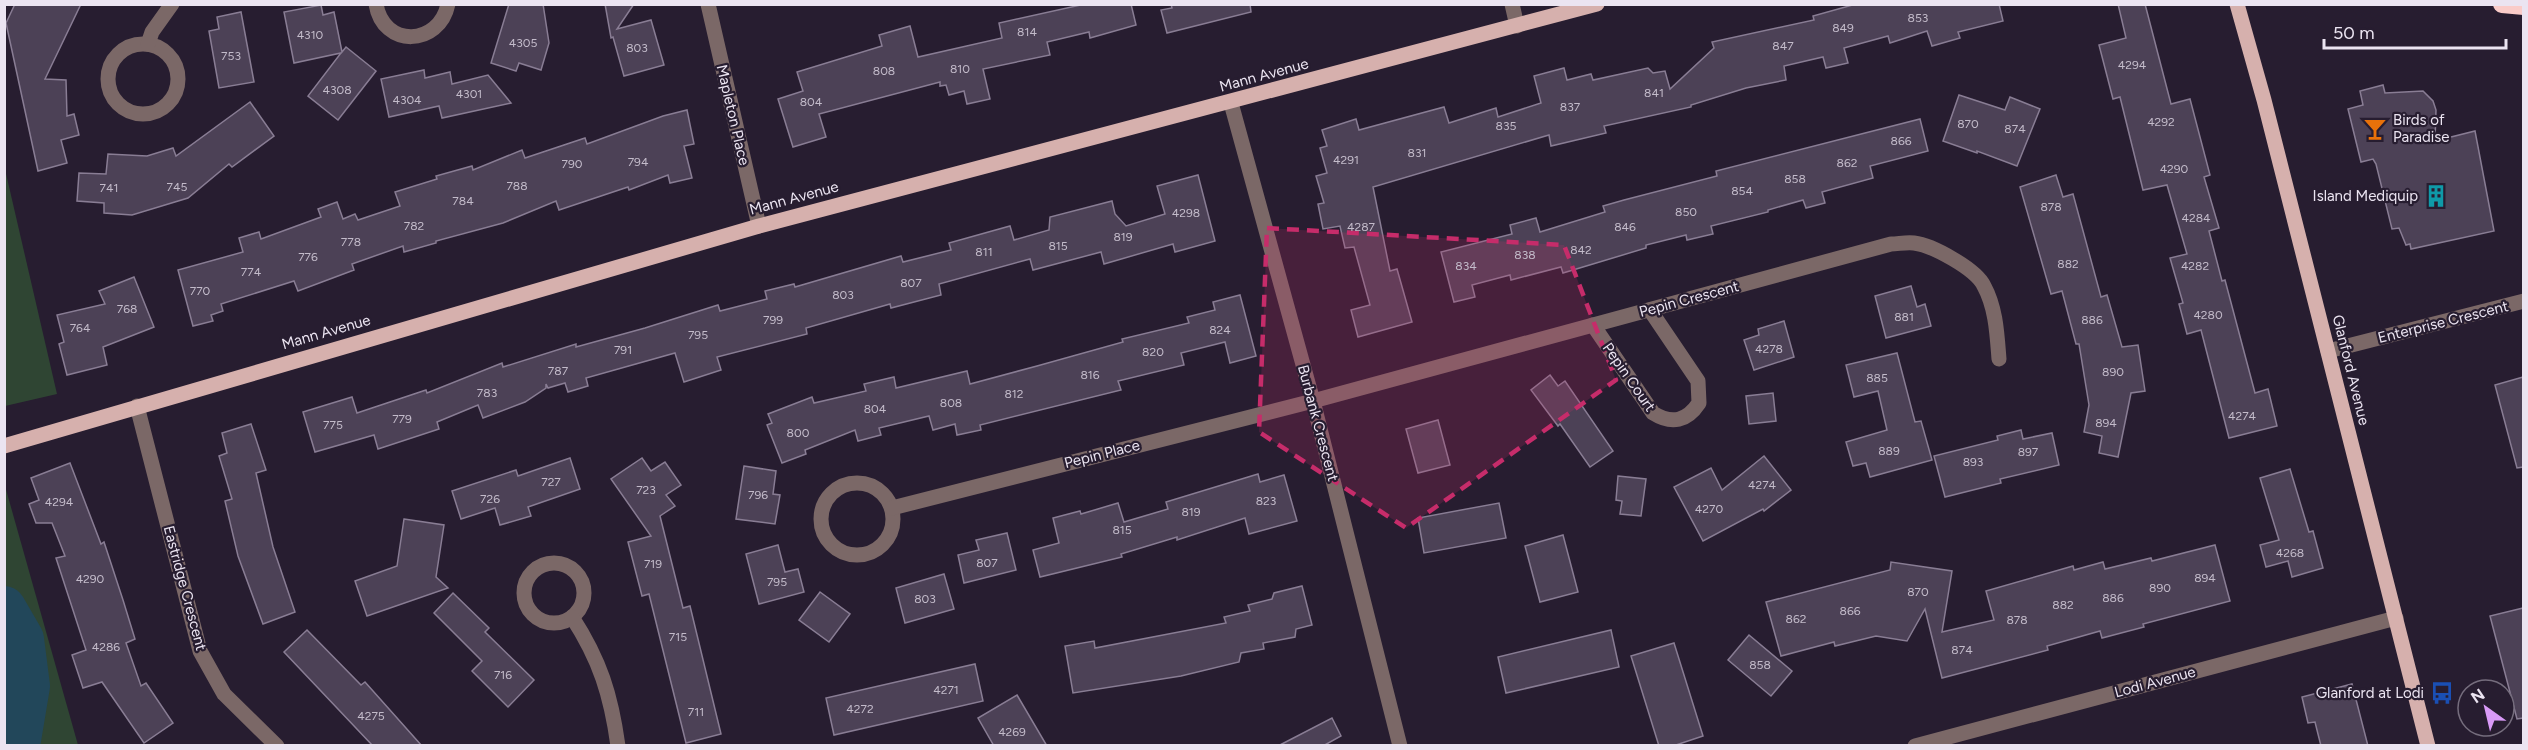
<svg xmlns="http://www.w3.org/2000/svg" width="2528" height="750" viewBox="0 0 2528 750" font-family="Figtree,sans-serif">
	<rect width="100%" height="100%" fill="#271d30"/>
	<g fill="#2f4533">
		<polygon points="4,165 57,394 5,406 4,406"/>
		<polygon points="5,486 78,745 5,745"/>
	</g>
	<g fill="none" stroke-linecap="round" stroke-linejoin="round">
		<polyline stroke="#22475a" stroke-width="44" points="4,608 22,639 28,686 18,746"/>
	</g>
	<g fill="#4c4156" stroke="#897d94" stroke-width="1.5">
		<polygon points="15,4 81,4 45,79 66,80 67,116 74,114 79,135 61,140 67,163 38,171 6,23"/>
		<polygon points="509,4 543,4 549,43 541,70 519,63 516,71 491,63"/>
		<polygon points="605,4 634,4 617,29 651,20 664,65 624,76 613,37 611,38"/>
		<polygon points="1085,4 1131,4 1136,25 1090,38 1089,32 1047,42 1050,55 983,69 990,99 967,104 964,91 949,95 946,85 940,86 940,82 819,114 826,137 793,147 778,99 803,91 797,72 882,46 879,35 910,26 918,57 1002,38 999,23"/>
		<polygon points="1171,4 1250,4 1251,12 1167,33 1161,10 1172,8"/>
		<polygon points="1856,4 1999,4 2003,21 1958,32 1960,38 1932,46 1927,31 1890,43 1888,36 1844,48 1848,63 1826,68 1823,57 1784,66 1786,80 1746,88 1691,105 1691,107 1604,126 1606,133 1551,146 1549,135 1373,187 1390,271 1397,269 1412,322 1358,337 1351,310 1370,305 1354,247 1345,248 1340,226 1323,229 1318,204 1324,203 1316,176 1327,173 1320,148 1327,146 1322,130 1356,119 1359,130 1444,107 1449,123 1496,108 1498,117 1541,103 1534,76 1564,68 1567,80 1591,74 1593,80 1648,68 1653,73 1665,71 1670,89 1714,48 1712,42 1814,20 1813,16"/>
		<polygon points="2118,4 2145,4 2171,104 2190,99 2210,175 2204,177 2219,228 2209,231 2222,281 2225,280 2255,393 2268,389 2277,426 2229,438 2201,330 2187,334 2179,304 2183,303 2170,258 2187,254 2167,185 2143,190 2120,97 2113,99 2099,45 2126,38"/>
		<polygon points="321,5 323,15 334,12 342,52 346,47 376,71 338,120 308,96 341,53 294,63 284,12"/>
		<polygon points="241,12 254,82 219,88 209,31 219,29 217,17"/>
		<polygon points="424,70 425,78 450,72 452,84 488,75 511,103 442,118 439,106 389,117 381,79"/>
		<polygon points="2383,85 2385,93 2423,91 2433,101 2436,110 2435,141 2475,131 2494,231 2411,249 2410,244 2406,245 2399,228 2392,229 2376,164 2373,159 2361,162 2348,109 2363,105 2360,91"/>
		<polygon points="1959,95 2005,110 2010,97 2040,109 2017,166 1977,151 1977,153 1943,141"/>
		<polygon points="250,102 274,136 232,167 229,164 188,198 132,215 104,213 104,203 77,201 79,173 106,174 108,154 147,156 173,148 176,156"/>
		<polygon points="687,110 694,144 684,146 692,178 670,183 668,175 629,190 628,187 559,210 556,201 503,223 436,241 436,243 404,252 403,246 352,264 354,270 298,291 294,281 221,304 223,311 211,315 213,321 193,326 178,270 243,252 239,238 259,232 261,239 321,217 318,209 337,202 343,219 355,214 358,220 400,206 395,192 437,179 436,176 472,166 473,170 522,150 525,158 585,138 587,144 663,116"/>
		<polygon points="1920,119 1928,151 1870,166 1873,178 1822,192 1825,203 1806,208 1803,200 1768,210 1768,212 1711,226 1713,234 1687,240 1686,235 1646,245 1646,248 1563,273 1561,267 1511,280 1510,275 1472,285 1475,297 1454,302 1441,252 1512,234 1510,225 1536,218 1540,232 1605,212 1603,206 1624,200 1717,176 1716,171"/>
		<polygon points="1198,175 1215,241 1175,252 1173,244 1104,264 1101,252 1033,270 1030,259 939,284 941,295 891,308 890,304 806,328 807,334 717,357 721,370 684,382 675,353 586,378 588,386 568,392 565,383 548,388 546,384 546,388 525,402 483,418 478,405 437,422 439,429 378,449 374,435 315,452 303,412 352,397 357,413 426,390 427,393 502,363 503,367 576,344 576,347 645,328 718,305 720,311 767,299 765,291 794,284 795,287 901,256 903,262 951,250 949,243 1010,226 1014,240 1049,230 1050,217 1112,201 1115,214 1126,226 1165,214 1157,186"/>
		<polygon points="2056,175 2063,197 2073,194 2101,297 2107,295 2122,347 2138,345 2145,391 2131,393 2118,457 2099,453 2102,436 2084,432 2089,405 2079,344 2076,344 2062,291 2051,294 2020,187"/>
		<polygon points="134,277 154,327 103,347 107,365 67,375 59,344 64,342 57,315 105,304 99,291"/>
		<polygon points="1911,286 1917,307 1925,304 1931,326 1886,338 1875,296"/>
		<polygon points="1240,295 1256,356 1230,363 1225,342 1181,353 1184,365 1118,381 1121,390 980,425 981,430 957,435 955,424 933,430 929,416 879,428 881,435 858,441 855,430 805,450 806,454 782,463 767,425 772,423 768,414 812,397 814,403 866,391 864,384 894,377 896,388 967,371 970,384 1037,366 1123,342 1122,339 1189,323 1187,317 1215,310 1213,302"/>
		<polygon points="1784,321 1794,357 1754,370 1744,340 1759,335 1758,329"/>
		<polygon points="1897,353 1915,422 1921,421 1932,460 1870,477 1866,463 1853,466 1846,442 1887,430 1878,391 1854,397 1846,365"/>
		<polygon points="1550,375 1558,386 1565,381 1613,451 1590,467 1560,424 1558,426 1531,390"/>
		<polygon points="2523,377 2523,467 2517,468 2495,385"/>
		<polygon points="1773,393 1776,421 1749,424 1746,396"/>
		<polygon points="1438,420 1450,465 1418,473 1406,429"/>
		<polygon points="251,424 266,470 256,473 273,547 295,612 263,624 238,556 225,501 232,499 219,456 227,453 222,433"/>
		<polygon points="2021,430 2023,439 2052,433 2059,465 2000,479 2001,483 1945,497 1934,456 1998,440 1997,436"/>
		<polygon points="1764,456 1791,490 1764,511 1763,509 1703,541 1674,487 1711,468 1722,490"/>
		<polygon points="570,458 580,489 528,507 531,516 500,525 495,508 461,519 452,491 516,470 518,476"/>
		<polygon points="642,458 651,471 665,462 681,485 666,495 675,506 660,516 683,608 690,606 721,734 686,743 649,594 642,596 628,542 651,536 611,479"/>
		<polygon points="70,463 101,544 104,542 123,600 135,639 126,643 141,686 146,683 173,723 144,743 102,682 83,688 72,655 86,650 56,558 65,556 52,523 36,523 29,504 39,500 31,478"/>
		<polygon points="744,466 776,471 773,494 780,495 775,524 736,519"/>
		<polygon points="2290,469 2309,532 2313,531 2323,568 2292,577 2288,561 2266,567 2260,545 2279,540 2260,478"/>
		<polygon points="1258,474 1260,482 1284,475 1297,521 1249,534 1245,518 1177,540 1177,537 1121,554 1122,557 1040,577 1033,550 1059,543 1053,518 1080,511 1081,514 1118,503 1124,522 1168,509 1166,502"/>
		<polygon points="1618,476 1646,479 1641,516 1620,514 1622,501 1616,500"/>
		<polygon points="1499,503 1506,538 1424,553 1418,518"/>
		<polygon points="404,519 444,525 436,577 448,588 367,616 355,581 397,566"/>
		<polygon points="1007,533 1016,570 964,583 958,555 979,550 976,540"/>
		<polygon points="1563,535 1578,592 1540,602 1525,546"/>
		<polygon points="778,545 785,572 798,569 804,592 759,604 746,554"/>
		<polygon points="2215,545 2230,601 2143,624 2144,627 2102,638 2100,631 2047,646 2048,650 1942,678 1925,609 1907,641 1876,636 1835,646 1834,642 1781,656 1766,602 1890,570 1891,562 1952,571 1942,632 1994,620 1986,591 2073,566 2074,570 2103,562 2105,569 2151,558 2152,561"/>
		<polygon points="944,574 954,609 905,623 896,588"/>
		<polygon points="1302,586 1312,625 1296,629 1295,637 1263,643 1264,649 1241,653 1239,662 1181,676 1073,693 1065,646 1094,641 1095,648 1226,623 1224,617 1250,611 1248,605 1272,599 1274,593"/>
		<polygon points="820,592 850,614 829,642 799,620"/>
		<polygon points="453,593 489,628 485,632 534,680 508,707 472,671 482,661 434,613"/>
		<polygon points="2523,608 2523,718 2517,719 2490,616"/>
		<polygon points="307,630 361,685 365,682 422,746 373,746 284,652"/>
		<polygon points="1611,630 1619,667 1506,693 1498,657"/>
		<polygon points="1749,635 1792,671 1771,696 1728,660"/>
		<polygon points="1674,643 1703,736 1673,746 1659,746 1631,656"/>
		<polygon points="975,664 983,701 834,735 826,698"/>
		<polygon points="2352,684 2368,746 2321,746 2315,722 2308,723 2302,697"/>
		<polygon points="1017,695 1047,746 994,746 978,718"/>
		<polygon points="1332,718 1341,736 1323,746 1278,746"/>
	</g>
	<g fill="none" stroke-linecap="round" stroke-linejoin="round">
		<g stroke="#7b6867" stroke-width="15">
			<path d="M376,4C383,48 439,47 448,4"/>
			<polyline points="708,4 759,226"/>
			<polyline points="1512,4 1517,26"/>
			<circle cx="143" cy="79" r="35"/>
			<polyline points="148,44 152,32 172,4"/>
			<polyline points="1231,103 1313,401 1400,746"/>
			<path d="M1593,325L1653,413C1672,425 1687,421 1699,403L1698,381L1650,310"/>
			<polyline points="2328,351 2524,301"/>
			<polyline points="137,406 200,651 224,694 277,746"/>
			<circle cx="857" cy="519" r="36"/>
			<path d="M892,508L1313,401L1891,244C1898,244 1906,242 1914,243C1932,245 1976,269 1984,286C1996,308 1997,334 1999,359"/>
			<circle cx="554" cy="593" r="30"/>
			<path d="M572,617C600,660 611,695 618,746"/>
			<polyline points="1915,746 2396,618"/>
		</g>
		<g stroke="#d6b0ad" stroke-width="15">
			<polyline points="2237,4 2264,100 2428,746"/>
			<polyline points="4,446 759,226 1597,4"/>
		</g>
		<polyline stroke="#faccc9" stroke-width="18" points="2502,4 2524,6"/>
	</g>
	<path fill="#c62c6a" fill-opacity="0.2" stroke="#c62c6a" stroke-width="4.5" stroke-dasharray="12 8" stroke-linejoin="round" d="M1267,228L1564,245L1616,380L1406,528L1259,432Z"/>
	<defs>
		<g id="bar-bare" transform="scale(1.8)"><path d="M-6-5H6L.8 .8V4.5H3.5V6h-7V4.5H-.8V.8Z" fill="#e8710a" stroke="#271d30" stroke-width="2.5" paint-order="stroke"/></g>
		<g id="building-bare" transform="scale(1.8)"><path d="M-4-6H4V6H1V3H-1V6H-4ZM-2.5-4.3h1.7v1.8h-1.7ZM.8-4.3h1.7v1.8H.8ZM-2.5-1h1.7V.8h-1.7ZM.8-1h1.7V.8H.8Z" fill="#0f9aa8" stroke="#271d30" stroke-width="2.5" paint-order="stroke"/></g>
		<g id="bus-bare" transform="scale(1.8)"><path d="M-5-6H5V4H4V6H2V4H-2V6H-4V4H-5ZM-3.5-4V0h7V-4ZM-3.5 1.2v1.5H-2V1.2ZM2 1.2v1.5H3.5V1.2Z" fill="#1a4fb4" stroke="#271d30" stroke-width="2.5" paint-order="stroke"/></g>
	</defs>
	<g fill-rule="evenodd">
		<use href="#bar-bare" x="2375" y="129"/>
		<use href="#building-bare" x="2436" y="196"/>
		<use href="#bus-bare" x="2442" y="693"/>
	</g>
	<g text-anchor="middle" dominant-baseline="central" stroke-width="4.5" stroke-linejoin="round" paint-order="stroke">
		<g font-size="12" fill="#c3bbca">
			<text x="1918" y="18">853</text>
			<text x="1843" y="28">849</text>
			<text x="1027" y="32">814</text>
			<text x="310" y="35">4310</text>
			<text x="523" y="43">4305</text>
			<text x="1783" y="46">847</text>
			<text x="637" y="48">803</text>
			<text x="231" y="56">753</text>
			<text x="2132" y="65">4294</text>
			<text x="960" y="69">810</text>
			<text x="884" y="71">808</text>
			<text x="337" y="90">4308</text>
			<text x="1654" y="93">841</text>
			<text x="469" y="94">4301</text>
			<text x="407" y="100">4304</text>
			<text x="811" y="102">804</text>
			<text x="1570" y="107">837</text>
			<text x="2161" y="122">4292</text>
			<text x="1968" y="124">870</text>
			<text x="1506" y="126">835</text>
			<text x="2015" y="129">874</text>
			<text x="1901" y="141">866</text>
			<text x="1417" y="153">831</text>
			<text x="1346" y="160">4291</text>
			<text x="638" y="162">794</text>
			<text x="1847" y="163">862</text>
			<text x="572" y="164">790</text>
			<text x="2174" y="169">4290</text>
			<text x="1795" y="179">858</text>
			<text x="517" y="186">788</text>
			<text x="177" y="187">745</text>
			<text x="109" y="188">741</text>
			<text x="1742" y="191">854</text>
			<text x="463" y="201">784</text>
			<text x="2051" y="207">878</text>
			<text x="1686" y="212">850</text>
			<text x="1186" y="213">4298</text>
			<text x="2196" y="218">4284</text>
			<text x="414" y="226">782</text>
			<text x="1361" y="227">4287</text>
			<text x="1625" y="227">846</text>
			<text x="1123" y="237">819</text>
			<text x="351" y="242">778</text>
			<text x="1058" y="246">815</text>
			<text x="1581" y="250">842</text>
			<text x="984" y="252">811</text>
			<text x="1525" y="255">838</text>
			<text x="308" y="257">776</text>
			<text x="2068" y="264">882</text>
			<text x="1466" y="266">834</text>
			<text x="2195" y="266">4282</text>
			<text x="251" y="272">774</text>
			<text x="911" y="283">807</text>
			<text x="200" y="291">770</text>
			<text x="843" y="295">803</text>
			<text x="127" y="309">768</text>
			<text x="2208" y="315">4280</text>
			<text x="1904" y="317">881</text>
			<text x="773" y="320">799</text>
			<text x="2092" y="320">886</text>
			<text x="80" y="328">764</text>
			<text x="1220" y="330">824</text>
			<text x="698" y="335">795</text>
			<text x="1769" y="349">4278</text>
			<text x="623" y="350">791</text>
			<text x="1153" y="352">820</text>
			<text x="558" y="371">787</text>
			<text x="2113" y="372">890</text>
			<text x="1090" y="375">816</text>
			<text x="1877" y="378">885</text>
			<text x="487" y="393">783</text>
			<text x="1014" y="394">812</text>
			<text x="951" y="403">808</text>
			<text x="875" y="409">804</text>
			<text x="2242" y="416">4274</text>
			<text x="402" y="419">779</text>
			<text x="2106" y="423">894</text>
			<text x="333" y="425">775</text>
			<text x="798" y="433">800</text>
			<text x="1889" y="451">889</text>
			<text x="2028" y="452">897</text>
			<text x="1973" y="462">893</text>
			<text x="551" y="482">727</text>
			<text x="1762" y="485">4274</text>
			<text x="646" y="490">723</text>
			<text x="758" y="495">796</text>
			<text x="490" y="499">726</text>
			<text x="1266" y="501">823</text>
			<text x="59" y="502">4294</text>
			<text x="1709" y="509">4270</text>
			<text x="1191" y="512">819</text>
			<text x="1122" y="530">815</text>
			<text x="2290" y="553">4268</text>
			<text x="987" y="563">807</text>
			<text x="653" y="564">719</text>
			<text x="2205" y="578">894</text>
			<text x="90" y="579">4290</text>
			<text x="777" y="582">795</text>
			<text x="2160" y="588">890</text>
			<text x="1918" y="592">870</text>
			<text x="2113" y="598">886</text>
			<text x="925" y="599">803</text>
			<text x="2063" y="605">882</text>
			<text x="1850" y="611">866</text>
			<text x="1796" y="619">862</text>
			<text x="2017" y="620">878</text>
			<text x="678" y="637">715</text>
			<text x="106" y="647">4286</text>
			<text x="1962" y="650">874</text>
			<text x="1760" y="665">858</text>
			<text x="503" y="675">716</text>
			<text x="946" y="690">4271</text>
			<text x="860" y="709">4272</text>
			<text x="696" y="712">711</text>
			<text x="371" y="716">4275</text>
			<text x="1012" y="732">4269</text>
		</g>
		<g font-size="15" fill="#ebe4f1" stroke="#271d30">
			<text transform="translate(1264 75) rotate(-15)">Mann Avenue</text>
			<text transform="translate(733 115) rotate(77)">Mapleton Place</text>
			<text transform="translate(794 198) rotate(-15)">Mann Avenue</text>
			<text transform="translate(1689 299) rotate(-15)">Pepin Crescent</text>
			<text transform="translate(2443 322) rotate(-14)">Enterprise Crescent</text>
			<text transform="translate(326 332) rotate(-16)">Mann Avenue</text>
			<text transform="translate(2351 370) rotate(76)">Glanford Avenue</text>
			<text transform="translate(1629 377) rotate(55)">Pepin Court</text>
			<text transform="translate(1318 423) rotate(75)">Burbank Crescent</text>
			<text transform="translate(1102 454) rotate(-14)">Pepin Place</text>
			<text transform="translate(185 588) rotate(75)">Eastridge Crescent</text>
			<text transform="translate(2155 682) rotate(-15)">Lodi Avenue</text>
		</g>
		<g font-size="15" fill="#ebe4f1" stroke="#271d30" text-anchor="end">
			<text x="2393" y="120" text-anchor="start">Birds of<tspan x="2393" dy="17">Paradise</tspan></text>
			<text x="2418" y="196">Island Mediquip</text>
			<text x="2424" y="693">Glanford at Lodi</text>
		</g>
	</g>
	<rect width="2528" height="750" fill="none" stroke="#ebe4f1" stroke-width="12"/>
	<g transform="translate(2486 708) rotate(326)"><circle r="28" fill="#271d30" stroke="#756d7d" stroke-width="1.5"/>
	<path d="M0-4.5L10 22L0 15L-10 22Z" fill="#d99af7"/>
	<text y="-9" font-size="16" font-weight="bold" text-anchor="middle" fill="#ebe4f1">N</text>
	</g>
	<path d="M2324 39v9h182v-9" fill="none" stroke="#ebe4f1" stroke-width="3"/>
	<text x="2333" y="39" font-size="18" fill="#ebe4f1" stroke="#271d30" stroke-width="4.5" paint-order="stroke">50 m</text>
</svg>
